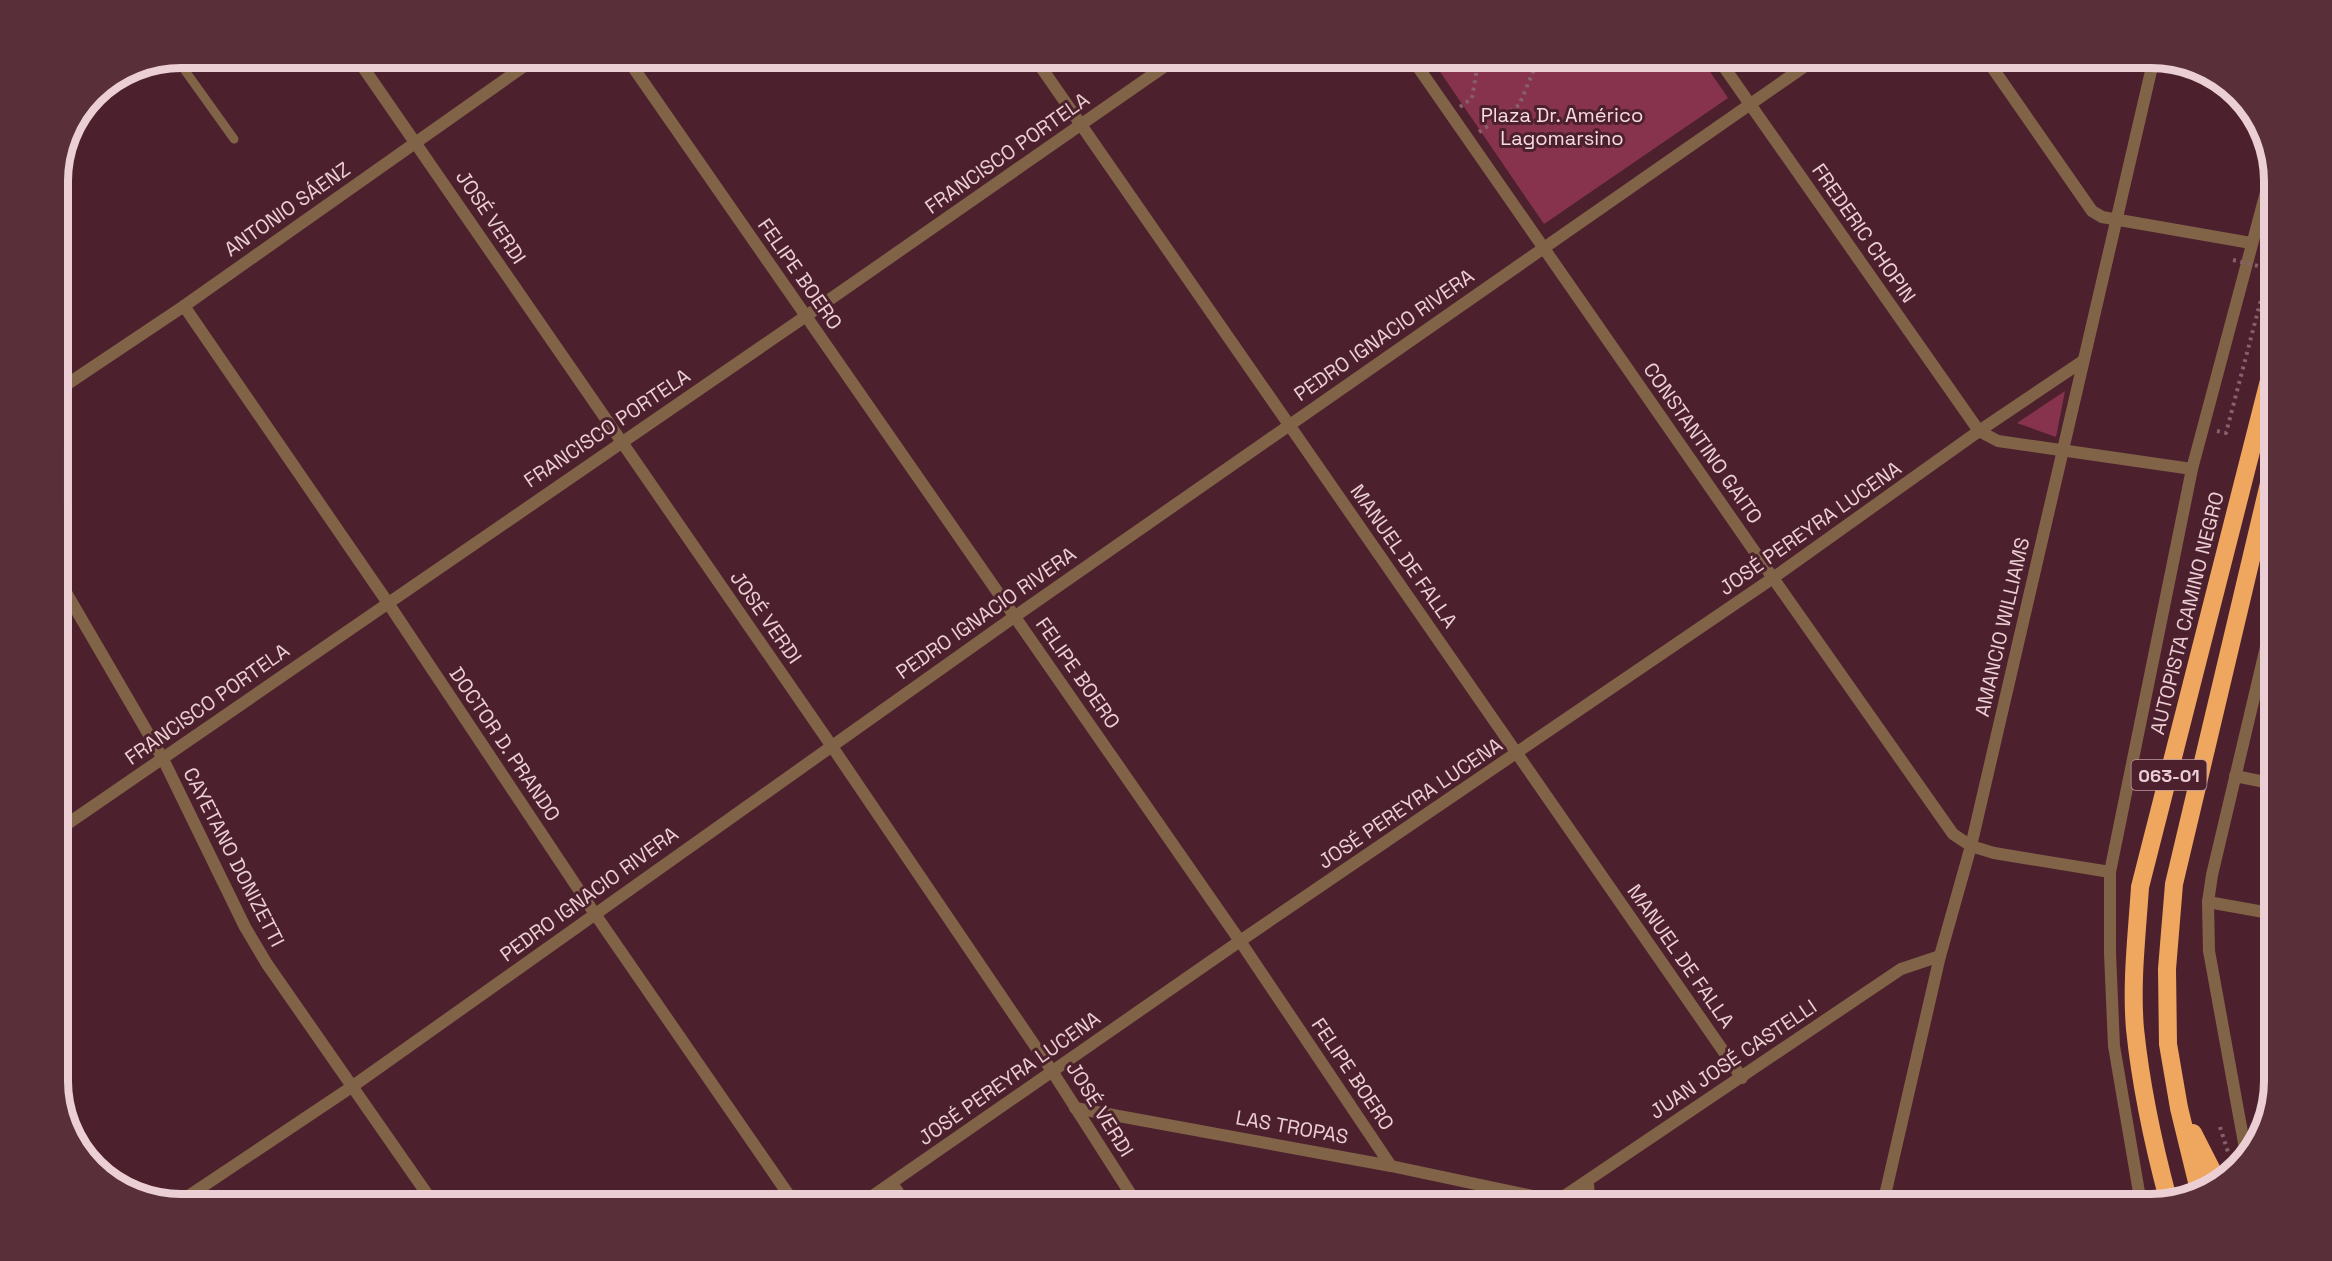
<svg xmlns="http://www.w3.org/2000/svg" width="2332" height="1261" viewBox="0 0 2332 1261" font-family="'Space Grotesk',sans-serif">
	<rect width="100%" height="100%" fill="#4c212d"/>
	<g fill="#88334e">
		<polygon points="1430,57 1700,57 1728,98 1544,224"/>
		<polygon points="2065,391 2056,437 2017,423"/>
	</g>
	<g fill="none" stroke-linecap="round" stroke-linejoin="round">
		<g stroke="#86606a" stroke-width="4" stroke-dasharray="3 4.5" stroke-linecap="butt">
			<polyline points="1460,107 1472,98 1479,57"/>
			<polyline points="1479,132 1519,105 1536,65 1546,57"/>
			<polyline points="2217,431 2226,433 2269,269"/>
			<polyline points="2220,1127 2228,1152"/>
		</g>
		<polyline stroke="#816348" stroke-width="9" points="176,58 234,139"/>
		<g stroke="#816348" stroke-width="12">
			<polyline points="356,57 831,745 1052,1071 1137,1204"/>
			<polyline points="626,57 1240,941 1391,1166"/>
			<polyline points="1034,57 1742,1078"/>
			<polyline points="1411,57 1773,578 1953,834 1971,846 1994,853 2110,872"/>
			<polyline points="1717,57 1979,431"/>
			<polyline points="1985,57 2092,211 2102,217 2251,243"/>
			<polyline points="184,306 388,603 595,914 795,1204"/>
			<polyline points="57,391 184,306 537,57"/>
			<polyline points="57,577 163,759 245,927 267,964 434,1204"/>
			<polyline points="2235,776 2275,784"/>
			<polyline points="57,831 806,316 1178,57"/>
			<polyline points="2208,902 2275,914"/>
			<polyline points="1075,1108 1391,1166 1570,1204"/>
			<polyline points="1588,1181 1589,1204"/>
			<polyline points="892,1183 906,1204"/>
			<polyline points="178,1203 353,1086 1014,617 1818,57"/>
			<polyline points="1554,1203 1901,969 1940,956"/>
			<polyline points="1883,1204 1940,956 1971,846 2154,58"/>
		</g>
		<g stroke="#816348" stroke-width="12">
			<polyline points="1979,431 2083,361"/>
			<polyline points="2246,1154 2209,951 2208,902 2212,875 2275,609"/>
			<polyline points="861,1204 1240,941 1773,578 1979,431 1998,441 2192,469"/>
			<polyline points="2141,1204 2114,1046 2110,953 2110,872 2192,469 2273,166"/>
		</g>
		<g stroke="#efa760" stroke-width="18">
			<polyline points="2193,1133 2219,1184"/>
			<polyline points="2199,1190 2179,1108 2168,1044 2167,969 2174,884 2275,458"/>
			<path d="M2168,1199C2153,1143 2141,1087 2135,1029C2131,982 2137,934 2140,887L2275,357"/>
		</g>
		<polyline stroke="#86606a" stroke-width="4" stroke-dasharray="3 4.5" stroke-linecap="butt" points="2233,260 2275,270"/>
	</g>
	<g text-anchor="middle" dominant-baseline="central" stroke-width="6" stroke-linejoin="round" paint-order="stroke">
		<rect fill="#4c212d" stroke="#bc9ba3" stroke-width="1.5" x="2131.5" y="760" width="75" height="30" rx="4.5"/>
		<g font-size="18" font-weight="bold" fill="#eccfd5">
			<text x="2169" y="775">063-01</text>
		</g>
		<g font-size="20" fill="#f6dbe1" stroke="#4c212d">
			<text x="1562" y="115">Plaza Dr. Américo<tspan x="1562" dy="23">Lagomarsino</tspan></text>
		</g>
		<g font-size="20" fill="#eccfd5" stroke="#4c212d">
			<text transform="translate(1007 153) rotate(-35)">FRANCISCO PORTELA</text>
			<text transform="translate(287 209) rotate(-35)">ANTONIO SÁENZ</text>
			<text transform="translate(491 217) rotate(56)">JOSÉ VERDI</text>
			<text transform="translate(1864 233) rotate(55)">FREDERIC CHOPIN</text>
			<text transform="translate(800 274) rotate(55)">FELIPE BOERO</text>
			<text transform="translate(1384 335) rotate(-35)">PEDRO IGNACIO RIVERA</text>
			<text transform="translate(607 428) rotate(-34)">FRANCISCO PORTELA</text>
			<text transform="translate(1703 443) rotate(55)">CONSTANTINO GAITO</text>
			<text transform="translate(1810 528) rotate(-35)">JOSÉ PEREYRA LUCENA</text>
			<text transform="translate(1404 556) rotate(55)">MANUEL DE FALLA</text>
			<text transform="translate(986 613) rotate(-35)">PEDRO IGNACIO RIVERA</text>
			<text transform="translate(2187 613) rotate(-76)">AUTOPISTA CAMINO NEGRO</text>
			<text transform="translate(766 617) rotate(55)">JOSÉ VERDI</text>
			<text transform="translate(2002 627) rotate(-77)">AMANCIO WILLIAMS</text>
			<text transform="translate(1078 673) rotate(55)">FELIPE BOERO</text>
			<text transform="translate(207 704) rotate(-35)">FRANCISCO PORTELA</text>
			<text transform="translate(505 744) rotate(56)">DOCTOR D. PRANDO</text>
			<text transform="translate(1410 803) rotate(-34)">JOSÉ PEREYRA LUCENA</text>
			<text transform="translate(234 857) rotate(63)">CAYETANO DONIZETTI</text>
			<text transform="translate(589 894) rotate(-36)">PEDRO IGNACIO RIVERA</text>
			<text transform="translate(1681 956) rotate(55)">MANUEL DE FALLA</text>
			<text transform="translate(1733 1059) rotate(-34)">JUAN JOSÉ CASTELLI</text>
			<text transform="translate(1353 1074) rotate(56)">FELIPE BOERO</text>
			<text transform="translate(1009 1078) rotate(-35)">JOSÉ PEREYRA LUCENA</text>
			<text transform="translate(1100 1109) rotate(58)">JOSÉ VERDI</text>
			<text transform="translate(1292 1127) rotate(10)">LAS TROPAS</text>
		</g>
	</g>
	<path d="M0 0H2332V1261H0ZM181 68H2151A113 113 0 0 1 2264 181V1081A113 113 0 0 1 2151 1194H181A113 113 0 0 1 68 1081V181A113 113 0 0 1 181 68Z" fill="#592f3a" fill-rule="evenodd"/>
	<path fill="none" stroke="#eccfd5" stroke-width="8" d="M181 68H2151A113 113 0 0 1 2264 181V1081A113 113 0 0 1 2151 1194H181A113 113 0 0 1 68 1081V181A113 113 0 0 1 181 68Z"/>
</svg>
